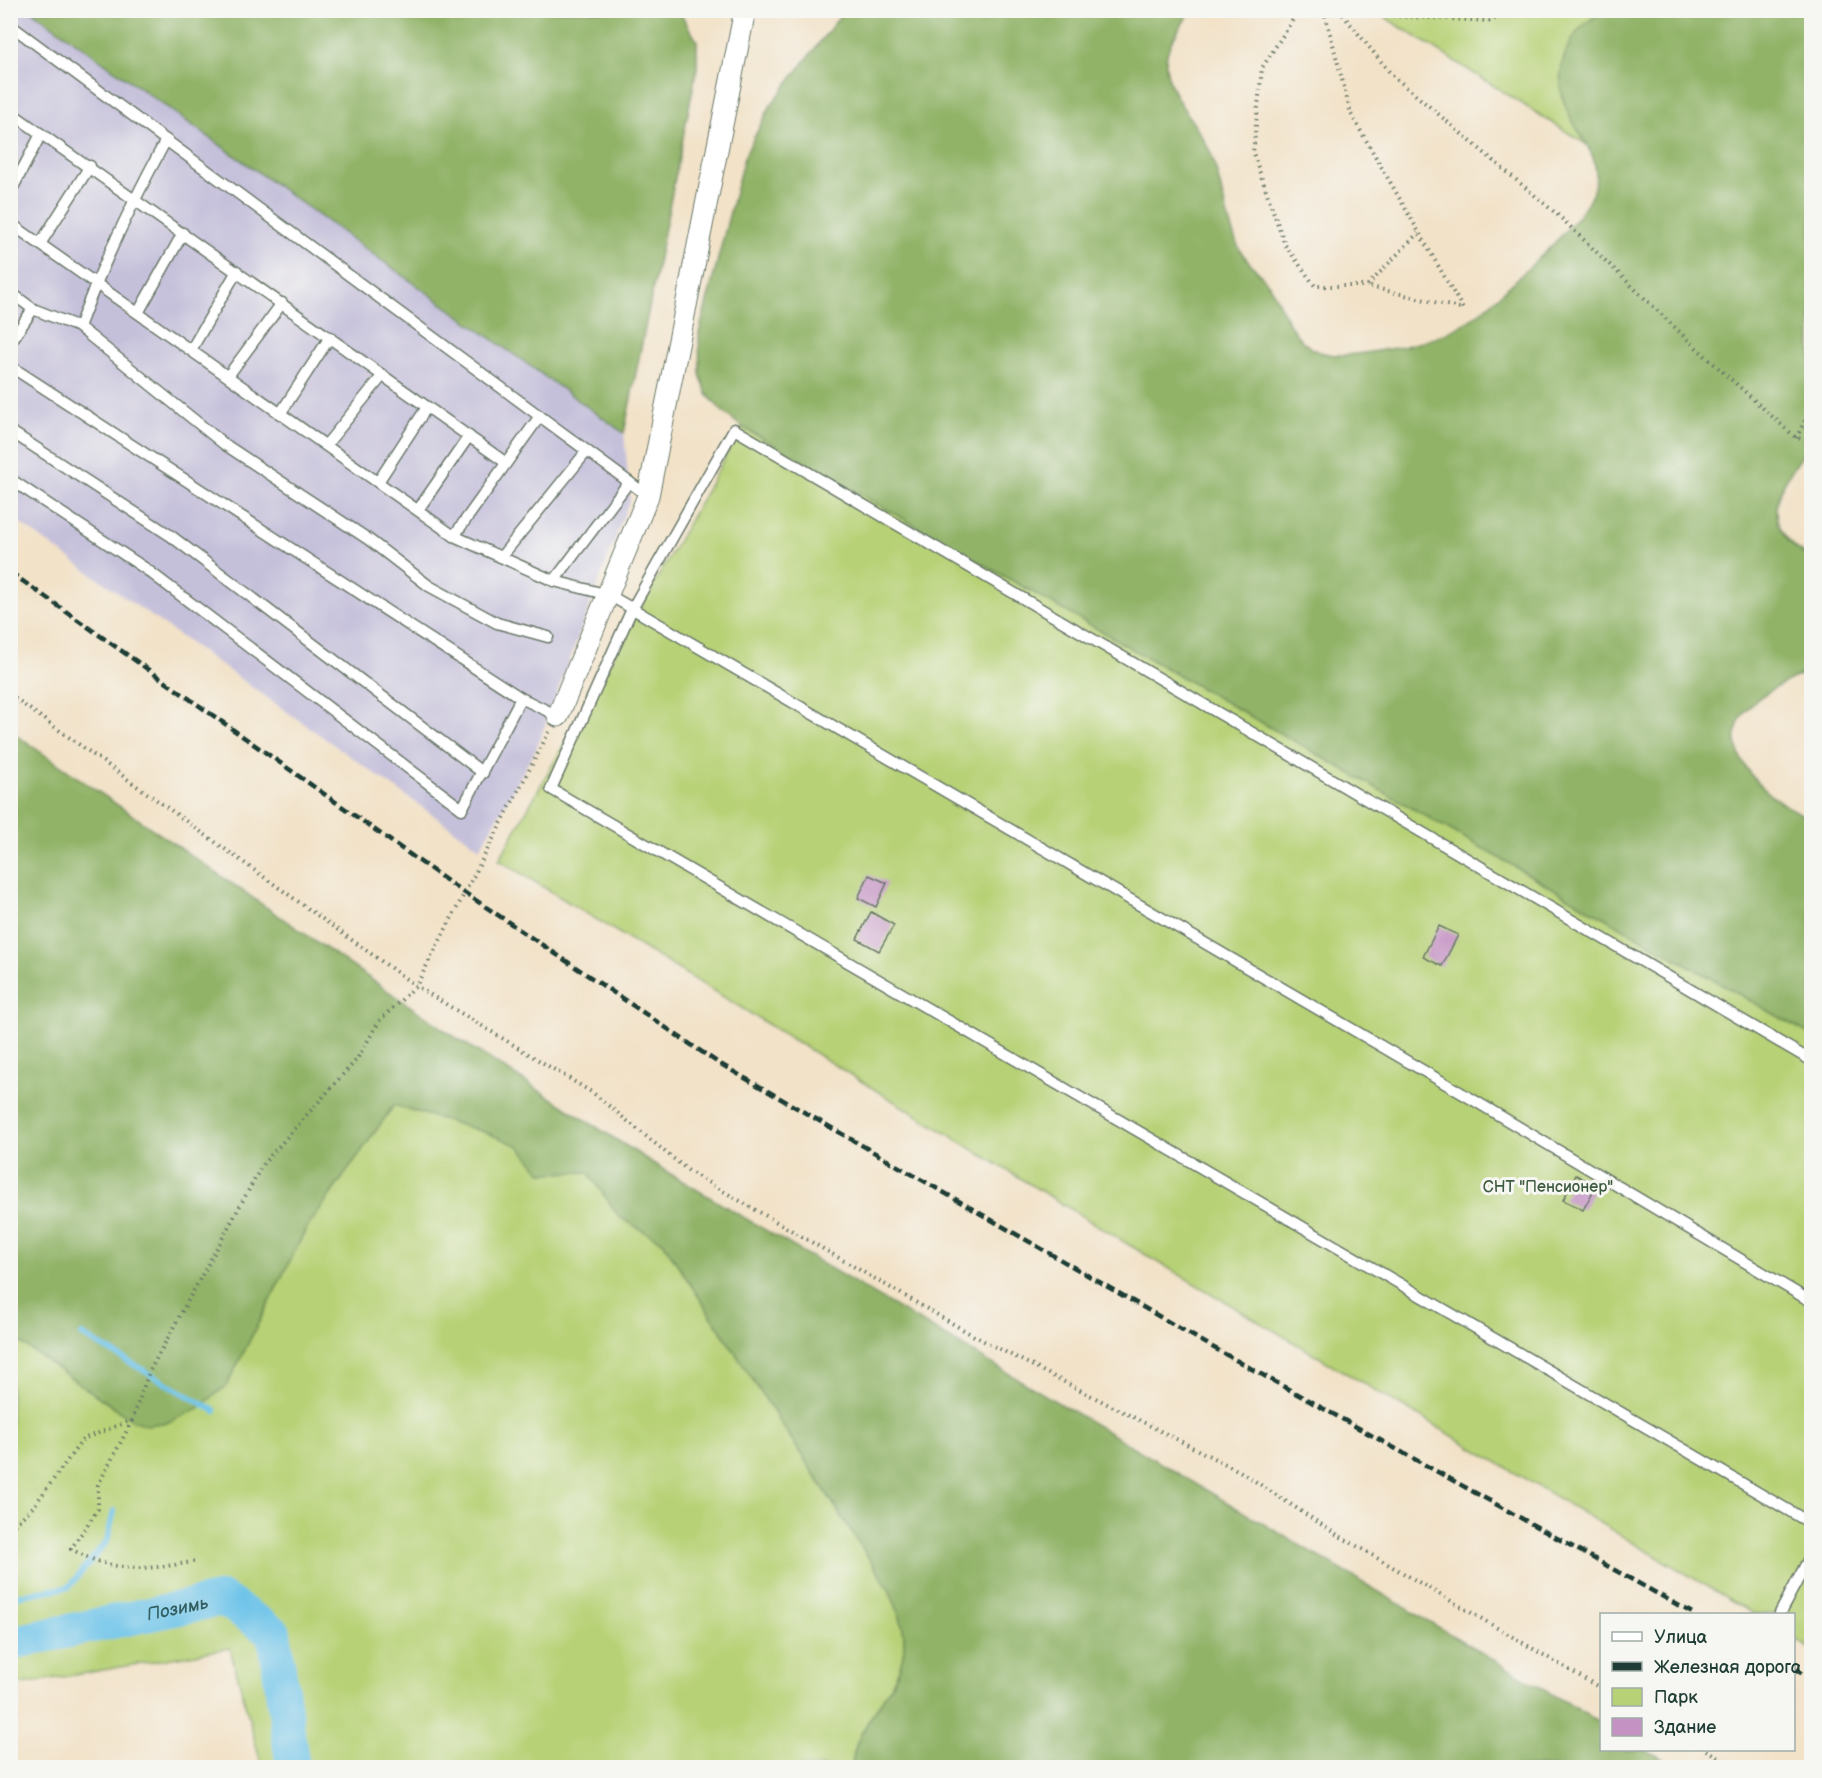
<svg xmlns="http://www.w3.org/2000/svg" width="1822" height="1778" viewBox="0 0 1822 1778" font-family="'Balsamiq Sans',sans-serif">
	<rect width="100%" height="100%" fill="#f6f6f2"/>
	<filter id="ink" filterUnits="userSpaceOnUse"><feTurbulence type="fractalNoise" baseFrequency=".0167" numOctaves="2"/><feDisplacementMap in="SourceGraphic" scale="12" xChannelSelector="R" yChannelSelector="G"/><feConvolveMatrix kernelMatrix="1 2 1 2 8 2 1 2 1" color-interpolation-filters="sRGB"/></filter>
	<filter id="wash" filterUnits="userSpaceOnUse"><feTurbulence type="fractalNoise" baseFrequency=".008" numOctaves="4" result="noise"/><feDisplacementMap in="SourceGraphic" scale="24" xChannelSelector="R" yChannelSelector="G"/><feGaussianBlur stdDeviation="1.35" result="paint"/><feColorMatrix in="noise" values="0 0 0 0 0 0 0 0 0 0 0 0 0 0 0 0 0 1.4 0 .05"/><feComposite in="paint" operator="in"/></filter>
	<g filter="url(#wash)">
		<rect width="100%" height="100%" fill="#f2e2c8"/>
		<polygon fill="#c5c0da" points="11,10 32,11 624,433 630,499 536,749 480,848 11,517"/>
		<g fill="#b7d176" stroke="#6b8755" stroke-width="1.5">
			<polygon points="1375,11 1811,11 1811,286"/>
			<polygon points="742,427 1811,1035 1811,1649 1794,1638 1794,1614 1754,1614 1131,1246 499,860"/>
			<path d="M394,1105L485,1132L588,1172L663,1242L889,1589C895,1604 903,1620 904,1637C908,1688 854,1718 852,1767H262L230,1648L17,1685L11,1682V1336L132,1420L227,1385L306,1229Z"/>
		</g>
		<g fill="#91b367" stroke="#58784e" stroke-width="1.5">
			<polygon points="32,11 679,11 697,41 697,68 624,433"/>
			<path d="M1608,11H1811V445C1776,488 1754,523 1811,559V669C1791,681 1764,690 1748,708C1709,751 1773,805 1811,818V1035L742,427L721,410L707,394L700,374L699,333L744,157L771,105L844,11H1191C1182,25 1167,43 1166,61C1165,94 1199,124 1211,154C1222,184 1225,219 1239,248C1247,263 1260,272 1269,285C1285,310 1293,349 1328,354C1347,357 1370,352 1389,349C1428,343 1461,331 1490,304C1517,278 1584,222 1594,188C1604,153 1573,133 1564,102C1552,66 1572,22 1608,11Z"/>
			<path d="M10,731L455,1037L667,1172L1601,1723L1602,1750H1647L1677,1767H852C854,1718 908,1688 904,1637C903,1620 895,1604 889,1589L663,1242L619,1217L588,1172L542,1173L519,1146L485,1132L394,1105L306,1229L227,1385L199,1408L169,1422L148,1425L132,1420L11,1336Z"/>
		</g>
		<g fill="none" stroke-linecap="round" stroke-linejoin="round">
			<g stroke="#6cc3e9" stroke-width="6">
				<polyline points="82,1335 215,1411"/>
				<polyline points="10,1597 69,1587 107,1541 114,1511"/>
			</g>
			<path stroke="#6cc3e9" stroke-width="34" id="s1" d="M10,1643L223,1599L274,1633L293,1768"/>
		</g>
		<g id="blocks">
			<g fill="#c493c4">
				<polygon points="869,875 887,883 876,907 858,898"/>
				<polygon points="871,912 894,925 879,951 857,939"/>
				<polygon points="1439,926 1458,935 1442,966 1423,957"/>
				<polygon points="1576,1175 1596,1186 1583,1210 1563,1200"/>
			</g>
		</g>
	</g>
	<g filter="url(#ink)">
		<use href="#blocks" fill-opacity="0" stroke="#697768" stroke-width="1.5"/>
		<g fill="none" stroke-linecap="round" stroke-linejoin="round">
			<g stroke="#697768" stroke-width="13">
				<g id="service">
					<polyline points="10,25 648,496"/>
					<polyline points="10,112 505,462"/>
					<polyline points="10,193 41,134"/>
					<polyline points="10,223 454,536 554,581 609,595 1470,1098 1812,1302"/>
					<polyline points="40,244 90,166"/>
					<polyline points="10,292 33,309 79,327 224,444 368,539 429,586 497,623 548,637"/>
					<polyline points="138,313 183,233"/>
					<path d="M79,327C103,262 133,201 166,140"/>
					<polyline points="10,343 33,309"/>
					<polyline points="191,350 237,271"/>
					<polyline points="10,366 521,698 558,716"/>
					<polyline points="228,376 282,303"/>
					<polyline points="280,414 330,337"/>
					<polyline points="10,431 171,536 483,773"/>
					<polyline points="326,445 383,375"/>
					<polyline points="10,479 146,569 462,809 521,698"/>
					<polyline points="378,482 427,407"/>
					<polyline points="418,510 469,436"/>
					<polyline points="454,536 540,416"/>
					<polyline points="501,557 587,451"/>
					<polyline points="554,581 629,482"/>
					<polyline points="1812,1061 734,429 632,609 551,789 1812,1524"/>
					<polyline points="1780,1613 1812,1553"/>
				</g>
			</g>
			<g stroke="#697768" stroke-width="23">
				<polyline id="minor" points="558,716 648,496 745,10"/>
			</g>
			<g stroke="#697768" stroke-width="4" stroke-dasharray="1.5 4.5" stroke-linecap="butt">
				<polyline points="1299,10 1262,68 1253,153 1285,245 1315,286 1367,286"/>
				<polyline points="1324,10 1351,114 1463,309 1367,286 1418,233"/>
				<polyline points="1339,10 1392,75 1559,216 1691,343 1796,438 1812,440"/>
				<polyline points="1364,10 1373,15 1490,21 1513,10"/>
				<polyline points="1805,10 1812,19"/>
				<polyline points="1796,438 1812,408"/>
				<polyline points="10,695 416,986 593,1093 690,1172 976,1337 1241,1472 1336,1534 1602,1689"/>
				<path d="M132,1421L98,1485V1509L71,1549C116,1574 149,1570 197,1561"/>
				<polyline points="10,1529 34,1506 83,1439 132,1420 149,1372 263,1164 357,1059 380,1020 416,986 549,732"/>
				<polyline points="1706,1750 1737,1768"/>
			</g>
			<use href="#service" stroke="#fff" stroke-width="10"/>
			<use href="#minor" stroke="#fff" stroke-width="21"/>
			<g stroke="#1f3d34" stroke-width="4.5" stroke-dasharray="9 4.5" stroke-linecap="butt">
				<polyline points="10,572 453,885 717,1062 1214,1348 1694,1614"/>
				<polyline points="1794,1669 1812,1679"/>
			</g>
		</g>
	</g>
	<g text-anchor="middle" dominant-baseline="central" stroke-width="6" stroke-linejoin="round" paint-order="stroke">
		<g font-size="16" fill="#3d5b41" stroke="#f6f6f2">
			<text x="1548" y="1187">СНТ "Пенсионер"</text>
		</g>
		<g font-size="18" font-style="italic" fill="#325e61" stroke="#f6f6f2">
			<text stroke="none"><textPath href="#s1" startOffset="171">Позимь</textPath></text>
		</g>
	</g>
	<rect width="1822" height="1778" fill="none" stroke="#f6f6f2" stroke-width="36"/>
	<rect x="1600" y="1613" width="195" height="138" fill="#f6f6f2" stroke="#a0aca6" stroke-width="1.5"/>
	<rect x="1612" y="1632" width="30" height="9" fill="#ffffff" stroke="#a0aca6" stroke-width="1.5"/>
	<text x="1654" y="1643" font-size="18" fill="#1f3d34">Улица</text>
	<rect x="1612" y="1662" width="30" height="9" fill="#1f3d34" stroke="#a0aca6" stroke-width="1.5"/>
	<text x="1654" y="1673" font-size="18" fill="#1f3d34">Железная дорога</text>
	<rect x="1612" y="1688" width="30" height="18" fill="#b7d176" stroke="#a0aca6" stroke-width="1.5"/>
	<text x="1654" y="1703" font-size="18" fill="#1f3d34">Парк</text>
	<rect x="1612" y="1718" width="30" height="18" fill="#c493c4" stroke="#a0aca6" stroke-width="1.5"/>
	<text x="1654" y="1733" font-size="18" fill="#1f3d34">Здание</text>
</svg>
